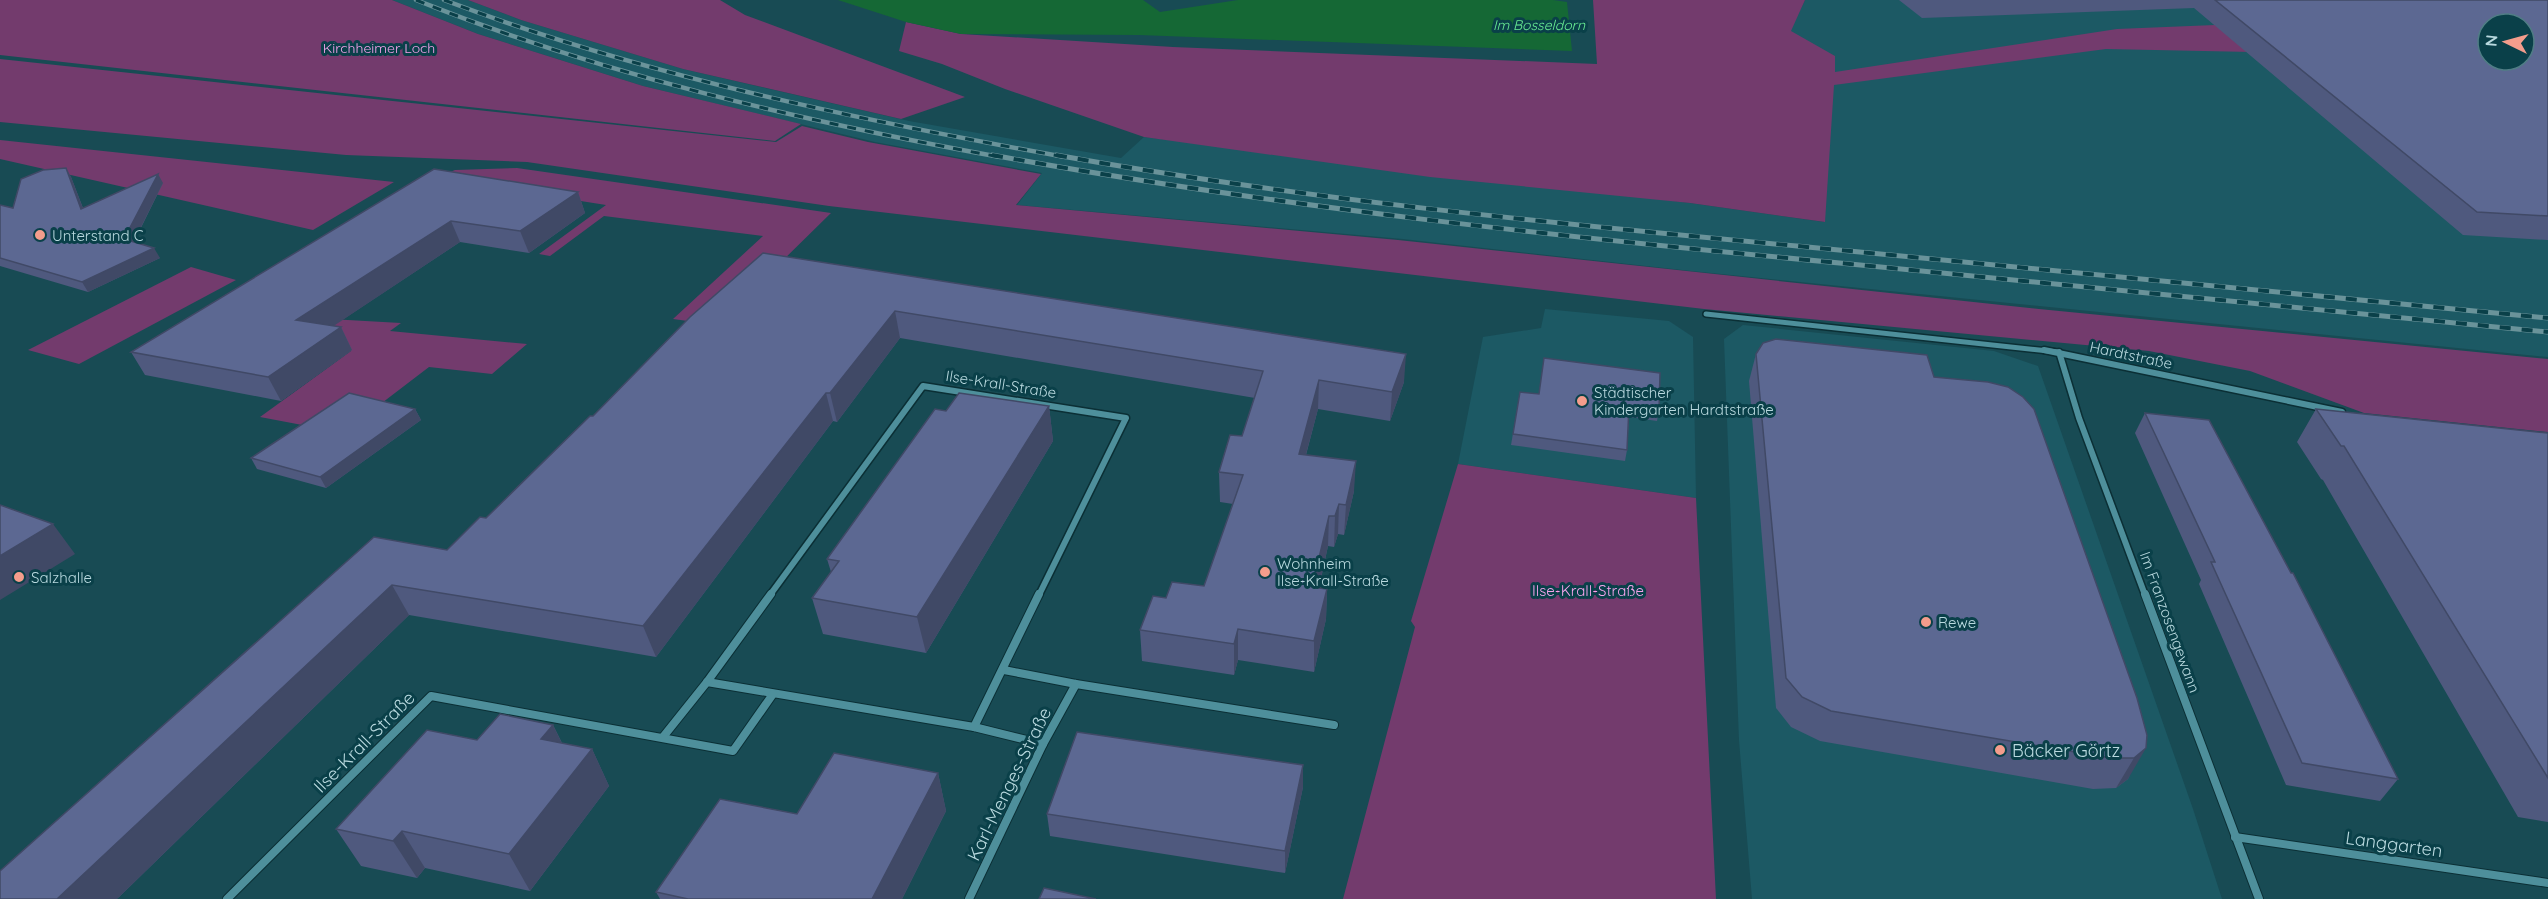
<svg xmlns="http://www.w3.org/2000/svg" width="2548" height="899" viewBox="0 0 2548 899" font-family="Quicksand,sans-serif">
	<rect width="100%" height="100%" fill="#184b54"/>
	<g fill="#1c5964" fill-rule="evenodd">
		<path d="M392,0H468L521,20L683,69L909,121L1121,158L1144,137L1690,203L1824,222L1790,31L1805,0H2548V357L1691,271L1403,239L1017,205L1042,173L875,142L643,86L478,34ZM2488,24H2524V60H2488Z"/>
		<polygon points="1545,309 1669,321 1693,337 1696,498 1458,464 1483,337 1541,328"/>
		<polygon points="1743,325 1994,351 2038,366 2193,809 2222,899 1752,899 1739,740 1724,339"/>
	</g>
	<g fill="#733b6d">
		<polygon points="0,0 392,0 478,34 643,86 801,124 775,141 0,55"/>
		<polygon points="468,0 720,0 745,15 965,97 901,119 683,69 521,20"/>
		<polygon points="1593,0 1805,0 1791,31 1835,56 1835,72 2117,29 2310,21 2488,27 2349,54 2106,49 1834,85 1825,222 1690,203 1430,177 1144,137 1005,89 942,64 899,51 906,22 961,34 1173,47 1597,64"/>
		<polygon points="0,59 776,142 802,126 868,142 1041,174 1016,205 1398,240 2039,309 2548,359 2548,432 2364,413 2250,371 2149,351 1704,309 829,206 527,162 346,155 0,122"/>
		<polygon points="0,140 394,182 313,230 0,159"/>
		<polygon points="517,168 831,213 717,325 673,319 763,236 604,216 550,256 539,254 606,205 435,178 455,170"/>
		<polygon points="191,267 236,280 79,364 28,350"/>
		<polygon points="239,314 401,323 390,331 527,344 492,374 429,367 374,409 318,428 260,417 351,351"/>
		<polygon points="1458,464 1696,498 1716,899 1343,899 1415,627 1411,621"/>
	</g>
	<polygon fill="#156835" points="838,0 1143,0 1160,12 1238,0 1553,0 1567,2 1572,51 1139,35 961,34 906,22"/>
	<g fill="none" stroke-linecap="round" stroke-linejoin="round">
		<g stroke="#0b2f35" stroke-width="8">
			<polyline id="minor-far2" points="1706,314 2058,352"/>
		</g>
		<g stroke="#0b2f35" stroke-width="9">
			<g id="minor-far1">
				<polyline points="2044,350 2342,412"/>
				<polyline points="2059,352 2079,418 2145,595"/>
				<polyline points="770,595 923,386 1126,418 1039,595"/>
			</g>
		</g>
		<g stroke="#0b2f35" stroke-width="10">
			<g id="minor">
				<polyline points="2145,594 2259,899"/>
				<polyline points="1004,670 1076,684 1334,725"/>
				<polyline points="707,682 974,727 1043,744"/>
				<polyline points="974,727 1039,594"/>
				<polyline points="663,737 707,682 771,594"/>
				<polyline points="2235,837 2548,883"/>
				<polyline points="227,899 431,696 733,751 773,694"/>
				<polyline points="969,899 1043,744 1076,684"/>
			</g>
		</g>
		<use href="#minor-far2" stroke="#4e8f9b" stroke-width="5"/>
		<use href="#minor-far1" stroke="#4e8f9b" stroke-width="6"/>
		<use href="#minor" stroke="#4e8f9b" stroke-width="8"/>
		<g stroke="#6a939a" stroke-width="4.5">
			<g id="rail-far1">
				<path d="M416,0C603,75 802,121 1000,157"/>
				<path d="M444,0C644,76 854,119 1065,157"/>
			</g>
		</g>
		<g stroke="#6a939a" stroke-width="5">
			<g id="rail">
				<path d="M992,155C1276,207 1563,237 1850,264C2083,287 2315,309 2548,332"/>
				<path d="M1056,155C1301,199 1550,223 1797,246C2047,270 2298,294 2548,318"/>
			</g>
		</g>
		<use href="#rail-far1" stroke="#0a4049" stroke-width="3" stroke-dasharray="9" stroke-linecap="butt"/>
		<use href="#rail" stroke="#0a4049" stroke-width="4" stroke-dasharray="11" stroke-linecap="butt"/>
	</g>
	<g fill="#4f597e">
		<polygon points="1899,0 2548,0 2548,240 2463,235 2194,8 1922,18"/>
		<polygon points="66,168 71,177 83,208 163,183 134,242 160,258 88,292 0,266 0,205 13,208"/>
		<polygon points="434,169 578,192 585,213 529,253 460,242 333,326 341,327 352,350 281,401 145,375 131,352"/>
		<polygon points="763,253 1404,382 1390,421 1318,409 1306,455 1354,491 1344,535 1338,534 1334,547 1328,546 1319,588 1327,589 1326,619 1314,672 1238,660 1234,675 1142,661 1140,630 1166,598 1204,586 1233,504 1220,502 1219,472 1242,436 1255,398 900,338 837,422 833,421 656,657 409,615 117,899 374,537 447,550 486,518 593,416"/>
		<polygon points="1756,354 1934,377 2147,735 2128,779 2116,788 2093,789 1820,741 1791,727 1776,708 1749,381"/>
		<polygon points="1520,392 1659,410 1657,421 1629,417 1627,450 1625,461 1511,445"/>
		<polygon points="1049,406 1053,441 926,653 823,634 812,598 831,572 827,559 946,411"/>
		<polygon points="415,409 421,420 326,488 257,469 251,458"/>
		<polygon points="2316,409 2548,433 2548,822 2518,817 2323,480 2321,479 2297,442"/>
		<polygon points="2145,413 2398,779 2380,801 2286,785 2199,584 2201,580 2135,433"/>
		<polygon points="553,725 562,743 592,749 609,786 530,891 425,868 417,878 361,866 336,829 477,740"/>
		<polygon points="1303,765 1303,787 1285,873 1050,836 1047,814"/>
		<polygon points="938,773 946,811 902,899 660,899 656,892"/>
	</g>
	<g fill="#404966">
		<polygon points="66,168 71,177 87,219 81,209"/>
		<polygon points="158,174 163,183 130,249 124,239"/>
		<polygon points="578,192 585,213 529,253 520,231"/>
		<polygon points="451,221 460,242 308,343 296,320"/>
		<polygon points="154,248 160,258 88,292 82,282"/>
		<polygon points="895,311 900,338 837,422 830,393"/>
		<polygon points="341,327 352,350 281,401 268,377"/>
		<polygon points="1406,354 1404,382 1390,421 1392,392"/>
		<polygon points="1319,380 1318,409 1298,484 1299,454"/>
		<polygon points="826,393 833,421 656,657 643,626"/>
		<polygon points="1049,406 1053,441 926,653 917,617"/>
		<polygon points="415,409 421,420 326,488 320,477"/>
		<polygon points="1356,461 1354,491 1344,535 1346,505"/>
		<polygon points="1339,504 1338,534 1334,547 1335,516"/>
		<polygon points="1329,516 1328,546 1312,618 1312,587"/>
		<polygon points="53,524 75,554 0,600 0,556"/>
		<polygon points="392,585 409,615 117,899 57,899"/>
		<polygon points="1327,589 1326,619 1314,672 1314,641"/>
		<polygon points="1238,629 1238,660 1234,675 1234,644"/>
		<polygon points="553,725 571,762 541,739"/>
		<polygon points="2146,748 2128,779 2116,788 2134,758"/>
		<polygon points="592,749 609,786 530,891 509,854"/>
		<polygon points="1303,765 1303,787 1285,873 1285,851"/>
		<polygon points="938,773 946,811 902,899 872,899"/>
		<polygon points="402,831 425,868 417,878 393,841"/>
	</g>
	<g fill="#5c6892" stroke="#404966" stroke-width="1.5" fill-rule="evenodd">
		<path d="M2215,0H2548V216L2477,212ZM2488,24H2524V60H2488Z"/>
		<polygon points="66,168 81,209 158,174 124,239 154,248 82,282 0,258 0,205 13,208 21,179 43,170"/>
		<polygon points="434,169 578,192 520,231 451,221 296,320 341,327 268,377 131,352"/>
		<polygon points="763,253 1406,354 1392,392 1319,380 1299,454 1356,461 1346,505 1339,504 1335,516 1329,516 1312,587 1327,589 1314,641 1238,629 1234,644 1140,630 1153,596 1166,598 1172,582 1204,586 1243,475 1219,472 1230,435 1242,436 1263,371 895,311 830,393 826,393 643,626 392,585 57,899 0,899 0,871 374,537 447,550 480,517 486,518 590,416 593,416 690,317"/>
		<polygon points="1776,339 1927,355 1934,377 1988,382 2008,387 2023,397 2034,409 2137,698 2147,735 2146,748 2134,758 2111,758 1831,711 1802,697 1786,678 1756,354 1763,343"/>
		<polygon points="1544,358 1660,373 1659,410 1629,406 1627,450 1513,434 1520,392 1539,394"/>
		<polygon points="349,393 415,409 320,477 251,458"/>
		<polygon points="959,393 1049,406 917,617 812,598 839,561 827,559 935,409 946,411"/>
		<polygon points="2316,409 2548,433 2548,778 2344,446 2341,446"/>
		<polygon points="2145,413 2209,420 2291,573 2293,573 2398,779 2302,763 2211,562 2215,562"/>
		<polygon points="0,505 53,524 0,556"/>
		<polygon points="500,714 553,725 541,739 592,749 509,854 402,831 393,841 336,829 427,730 477,740"/>
		<polygon points="1077,732 1303,765 1285,851 1047,814"/>
		<polygon points="834,753 938,773 872,899 688,899 656,892 720,799 797,814"/>
		<polygon points="1044,888 1096,899 1039,899"/>
	</g>
	<g fill="#f49d8c" stroke="#0a4049" stroke-width="2">
		<circle cx="40" cy="235" r="6"/>
		<circle cx="1582" cy="401" r="6"/>
		<circle cx="1265" cy="572" r="6"/>
		<circle cx="19" cy="577" r="6"/>
		<circle cx="1926" cy="622" r="6"/>
		<circle cx="2000" cy="750" r="6"/>
	</g>
	<g text-anchor="middle" dominant-baseline="central" stroke-width="6" stroke-linejoin="round" paint-order="stroke">
		<g font-size="14" font-style="italic" fill="#69eb93" stroke="#0a4049">
			<text x="1539" y="25">Im Bosseldorn</text>
		</g>
		<g font-size="14" fill="#f8a4ed" stroke="#0a4049">
			<text x="379" y="48">Kirchheimer Loch</text>
		</g>
		<g font-size="15" fill="#b9d9df" stroke="#0a4049" text-anchor="start">
			<text x="52" y="235">Unterstand C</text>
			<text x="1594" y="392">Städtischer<tspan x="1594" dy="17">Kindergarten Hardtstraße</tspan></text>
			<text x="1277" y="563">Wohnheim<tspan x="1277" dy="17">Ilse-Krall-Straße</tspan></text>
			<text x="31" y="577">Salzhalle</text>
			<text x="1938" y="622">Rewe</text>
		</g>
		<g font-size="15" fill="#b9d9df" stroke="#0a4049">
			<text transform="translate(2131 355) rotate(12)">Hardtstraße</text>
			<text transform="translate(1001 384) rotate(9)">Ilse-Krall-Straße</text>
			<text transform="translate(2170 622) rotate(70)">Im Franzosengewann</text>
		</g>
		<g font-size="15" fill="#f8a4ed" stroke="#0a4049">
			<text x="1588" y="590">Ilse-Krall-Straße</text>
		</g>
		<g font-size="18" fill="#b9d9df" stroke="#0a4049">
			<text transform="translate(364 742) rotate(-45)">Ilse-Krall-Straße</text>
			<text transform="translate(1009 784) rotate(-64)">Karl-Menges-Straße</text>
			<text transform="translate(2394 844) rotate(8)">Langgarten</text>
		</g>
		<g font-size="18" fill="#b9d9df" stroke="#0a4049" text-anchor="start">
			<text x="2012" y="750">Bäcker Görtz</text>
		</g>
	</g>
	<g transform="translate(2506 42) rotate(275)"><circle r="28" fill="#0a4049" stroke="#507d85" stroke-width="1.5"/>
	<path d="M0-4.5L10 22L0 15L-10 22Z" fill="#f49d8c"/>
	<text y="-9" font-size="16" font-weight="bold" text-anchor="middle" fill="#b9d9df">N</text>
	</g>
</svg>
